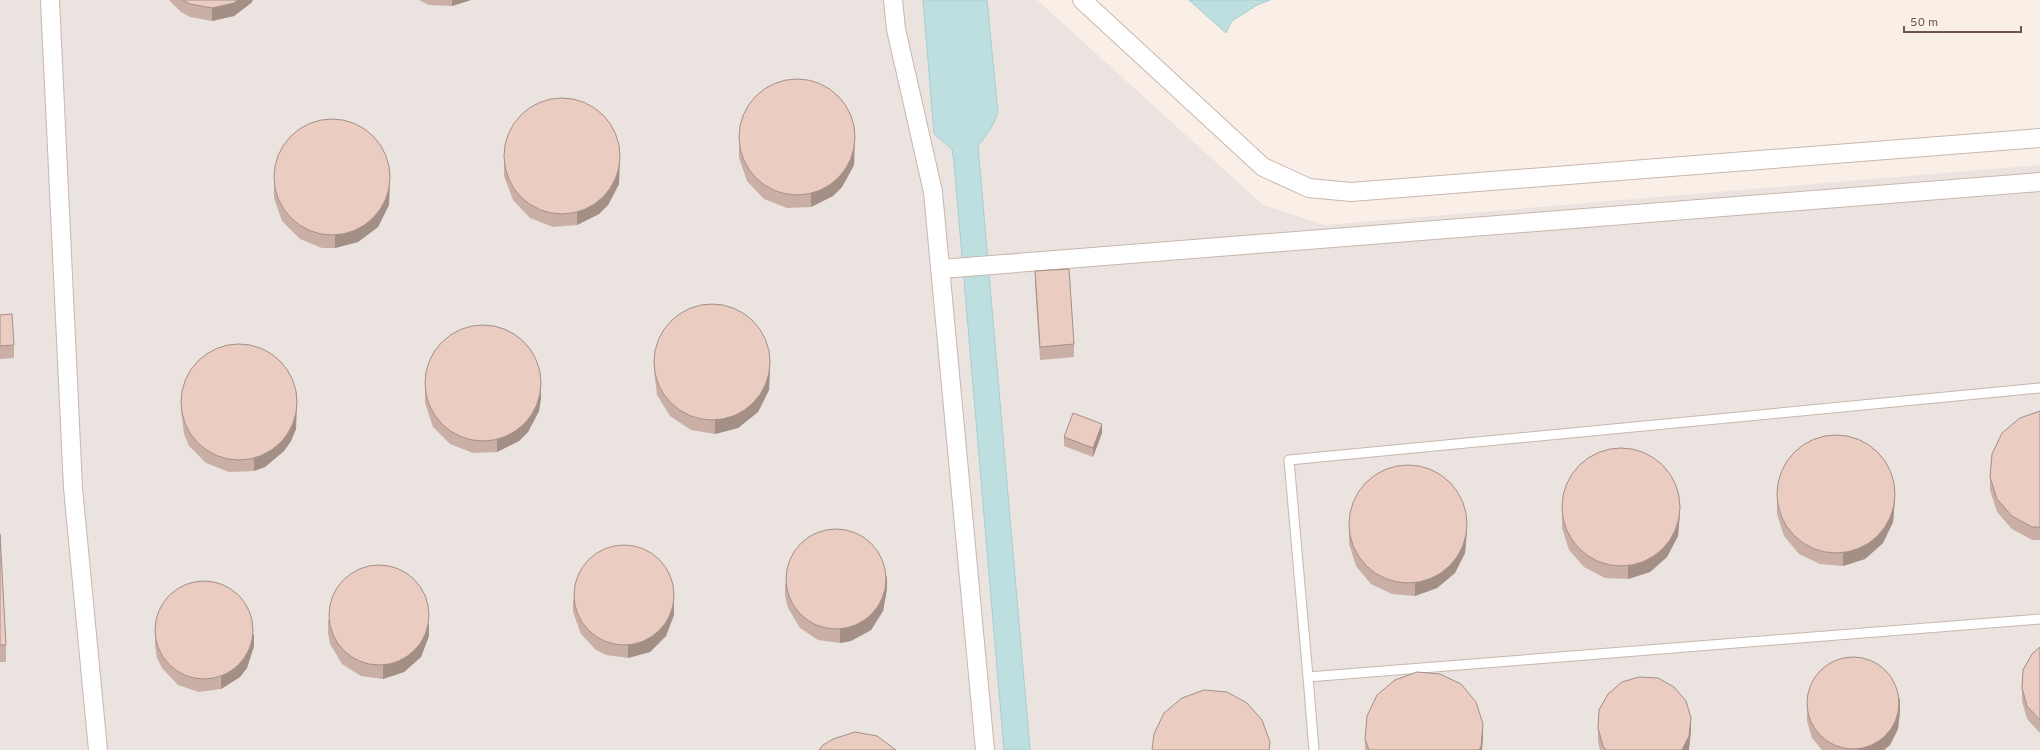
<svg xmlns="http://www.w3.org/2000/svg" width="2040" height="750" viewBox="0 0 2040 750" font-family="Overpass,sans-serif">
	<rect width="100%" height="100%" fill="#f9efe6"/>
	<polygon fill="#eae3df" points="0,0 1037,0 1263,205 1325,225 2040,165 2040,750 0,750"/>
	<g fill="#bddfe0" stroke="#a5cfd0">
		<polygon points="923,0 987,0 998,113 991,128 978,146 1030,750 1004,750 954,162 952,149 934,134"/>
		<polygon points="1189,0 1270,0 1257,5 1232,21 1226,33"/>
	</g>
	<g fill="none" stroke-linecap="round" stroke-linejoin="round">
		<g stroke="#c9b7ae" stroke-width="11">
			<g id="lane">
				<polyline points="2040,388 1289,460 1308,677 2040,619"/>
				<polyline points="1308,677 1314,750"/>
			</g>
		</g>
		<g stroke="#c9b7ae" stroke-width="20">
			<g id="street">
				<polyline points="50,0 73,488 98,750"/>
				<polyline points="893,0 896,29 933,192 985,750"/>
				<polyline points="1082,0 1263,167 1309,188 1351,192 2040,138"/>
				<polyline points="941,269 2040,182"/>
			</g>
		</g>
		<use href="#lane" stroke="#fff" stroke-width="9"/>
		<use href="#street" stroke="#fff" stroke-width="18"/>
	</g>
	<g fill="#caafa6">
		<polygon points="169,0 253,0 251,3 234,16 212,21 190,17 181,12"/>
		<polygon points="419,0 471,0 452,6 429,5"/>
		<polygon points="855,141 854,165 842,187 833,196 811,207 787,208 764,199 747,181 739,158 739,145"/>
		<polygon points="504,151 620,159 619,184 608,205 599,214 577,225 553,227 530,218 513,200 504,176"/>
		<polygon points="390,180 389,205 378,227 358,242 335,248 322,248 300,239 282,221 274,198 274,185"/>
		<polygon points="1035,271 1074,344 1074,357 1040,360 1035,284"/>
		<polygon points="0,315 14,345 14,358 0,359"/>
		<polygon points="654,358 770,366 769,390 758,412 738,428 715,434 691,430 670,416 657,395 654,370"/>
		<polygon points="425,390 541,398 539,411 528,432 519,441 497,452 473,453 450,444 433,427 425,403"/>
		<polygon points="181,397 297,405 296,429 291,441 284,451 265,467 254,471 229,472 206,463 189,446 184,434 181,410"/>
		<polygon points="2040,411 2040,540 2032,540 2012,529 1997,512 1990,490 1990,477"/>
		<polygon points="1102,433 1093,457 1064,446 1064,437"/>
		<polygon points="1895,499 1893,522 1883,543 1865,559 1843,566 1820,564 1799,554 1784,536 1777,514 1777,501"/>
		<polygon points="1680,513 1678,536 1667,557 1650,572 1628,579 1605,578 1584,567 1569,550 1562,528 1562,515"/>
		<polygon points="1467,530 1465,553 1455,573 1437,588 1415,596 1392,594 1371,584 1356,566 1349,544 1349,531"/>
		<polygon points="0,534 6,645 6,662 0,662"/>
		<polygon points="785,584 887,589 883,611 871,630 851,641 840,643 818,640 800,628 788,608 785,596"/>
		<polygon points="573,599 674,615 666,636 650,652 628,658 606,655 596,650 581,634 573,612"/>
		<polygon points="328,620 429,636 421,657 404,672 383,679 361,676 342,664 330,644 328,633"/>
		<polygon points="155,634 254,646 247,668 240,677 221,689 199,692 178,685 162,668 157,658 155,646"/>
		<polygon points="2040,647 2040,733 2027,719 2022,701 2022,688"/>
		<polygon points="1807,708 1900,711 1898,729 1890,745 1884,750 1822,750 1812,738 1807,721"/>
		<polygon points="1598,728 1691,731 1689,749 1689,750 1600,750 1598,741"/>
		<polygon points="1483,737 1482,750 1365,750 1365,739"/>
	</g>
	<g fill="#a48f87">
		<polygon points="238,0 253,0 251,3 234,16 212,21 212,8"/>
		<polygon points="452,0 471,0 452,6"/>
		<polygon points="855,128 854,165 842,187 833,196 811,207 811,194"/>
		<polygon points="620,146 619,184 608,205 599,214 577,225 577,213"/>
		<polygon points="390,168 389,205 378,227 358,242 335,248 335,236"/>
		<polygon points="770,353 770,366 769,390 758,412 738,428 715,434 715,421"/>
		<polygon points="541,386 541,398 539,411 528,432 519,441 497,452 497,440"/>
		<polygon points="297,392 296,429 291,441 284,451 265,467 254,471 254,458"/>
		<polygon points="1102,424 1102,433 1093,457 1093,448"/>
		<polygon points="1895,487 1895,499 1893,522 1883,543 1865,559 1843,566 1843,553"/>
		<polygon points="1680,500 1680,513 1678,536 1667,557 1650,572 1628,579 1628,566"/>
		<polygon points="1467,517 1467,530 1465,553 1455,573 1437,588 1415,596 1415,583"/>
		<polygon points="887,576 887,589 883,611 871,630 851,641 840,643 840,630"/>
		<polygon points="674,602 674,615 666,636 650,652 628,658 628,645"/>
		<polygon points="429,623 429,636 421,657 404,672 383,679 383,666"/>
		<polygon points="254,634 254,646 247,668 240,677 221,689 221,677"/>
		<polygon points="1900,698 1900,711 1898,729 1890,745 1884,750 1858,750"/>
		<polygon points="1691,718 1691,731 1689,749 1689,750 1682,750"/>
		<polygon points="1483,724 1483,737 1482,750 1479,750"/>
	</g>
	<g fill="#ebccc1" stroke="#a48f87">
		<polygon points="183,0 238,0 234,3 212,8 190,4"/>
		<circle cx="797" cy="137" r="58"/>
		<circle cx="562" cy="156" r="58"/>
		<circle cx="332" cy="177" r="58"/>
		<polygon points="1069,269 1074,344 1040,347 1035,271"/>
		<circle cx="712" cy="362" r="58"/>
		<polygon points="12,314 14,345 0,346 0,315"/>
		<circle cx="483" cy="383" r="58"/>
		<circle cx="239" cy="402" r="58"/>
		<polygon points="2040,411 2040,527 2032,527 2012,516 1997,499 1990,477 1992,454 2002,433 2020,418"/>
		<polygon points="1073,413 1102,424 1093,448 1064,437"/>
		<circle cx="1836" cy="494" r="59"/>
		<circle cx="1621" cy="507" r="59"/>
		<circle cx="1408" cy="524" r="59"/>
		<circle cx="836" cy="579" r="50"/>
		<polygon points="0,534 6,645 0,645"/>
		<circle cx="624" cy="595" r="50"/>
		<circle cx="379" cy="615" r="50"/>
		<circle cx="204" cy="630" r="49"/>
		<polygon points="2040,647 2040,720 2027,706 2022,688 2023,670 2032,654"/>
		<circle cx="1853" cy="703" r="46"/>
		<polygon points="1417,672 1440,674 1461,684 1476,702 1483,724 1481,747 1479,750 1369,750 1365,739 1367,716 1377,695 1395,680"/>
		<polygon points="1639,677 1658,678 1674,687 1686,701 1691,718 1689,736 1682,750 1606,750 1603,746 1598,728 1599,710 1608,694 1622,682"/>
		<polygon points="1204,690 1227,692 1247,703 1262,720 1270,742 1269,750 1152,750 1154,734 1164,713 1182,698"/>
		<polygon points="855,732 877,736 896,750 819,750 823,745 833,739"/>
	</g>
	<path d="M1904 26v6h117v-6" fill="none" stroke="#6f564e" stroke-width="2"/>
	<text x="1910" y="26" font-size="12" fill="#6f564e" stroke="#fcf4ec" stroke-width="3" paint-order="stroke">50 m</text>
</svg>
